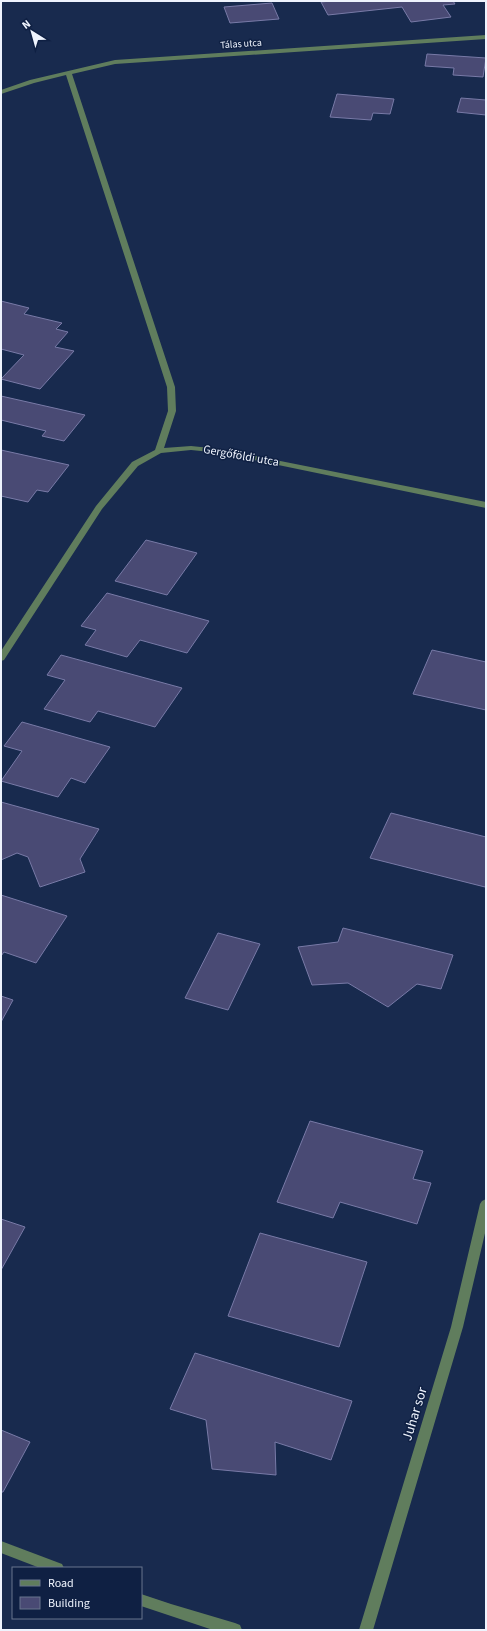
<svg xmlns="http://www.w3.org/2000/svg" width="487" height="1631" viewBox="0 0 487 1631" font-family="'Source Sans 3',sans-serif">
	<rect width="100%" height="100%" fill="#182a4e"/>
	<g fill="#494a74" stroke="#787aa7">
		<polygon points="331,1 453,1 455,4 443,5 451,17 411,22 402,7 328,15 321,2"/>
		<polygon points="272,3 279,19 230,23 224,7"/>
		<polygon points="427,54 486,58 483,77 453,75 454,68 425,66"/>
		<polygon points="337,94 394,99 390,114 373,113 371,120 330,117"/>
		<polygon points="461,98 486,100 486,115 457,112"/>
		<polygon points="1,301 29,308 24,314 62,323 56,329 68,332 55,347 74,351 40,389 1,379 24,355 1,349"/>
		<polygon points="1,396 85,415 64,441 42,436 46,431 1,420"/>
		<polygon points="1,450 69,465 48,492 37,490 28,502 1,496"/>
		<polygon points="146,540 197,553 167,595 115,581"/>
		<polygon points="107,593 209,621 187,653 140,640 127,657 85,645 96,630 81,626"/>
		<polygon points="432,650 486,662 486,710 413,694"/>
		<polygon points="61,655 182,688 155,727 98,711 90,722 44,709 65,680 47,675"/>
		<polygon points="22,722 110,747 85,783 71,778 58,797 1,781 22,751 4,746"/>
		<polygon points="1,802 99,829 80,859 85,872 40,887 28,857 17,853 1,860"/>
		<polygon points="391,813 486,837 486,884 485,887 370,858"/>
		<polygon points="1,895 67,916 36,963 4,952 1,956"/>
		<polygon points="343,928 453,955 441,989 417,984 388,1007 348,983 312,985 298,947 338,942"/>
		<polygon points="218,933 260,944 228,1010 185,998"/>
		<polygon points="1,996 13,1000 1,1022"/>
		<polygon points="310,1121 423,1151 413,1179 431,1183 417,1224 340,1202 333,1218 277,1202"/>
		<polygon points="1,1219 25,1227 1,1270"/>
		<polygon points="260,1233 367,1262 339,1347 228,1316"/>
		<polygon points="195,1353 352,1401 331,1460 275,1442 276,1475 212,1469 206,1420 170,1409"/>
		<polygon points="1,1430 30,1442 3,1492 1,1492"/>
	</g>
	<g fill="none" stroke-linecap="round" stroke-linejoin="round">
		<g fill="#607d5d" fill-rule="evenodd">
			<polygon points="486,35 486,39 115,64 72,74 175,387 176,411 164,448 191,446 220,449 486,502 486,508 220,453 191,450 161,453 138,466 102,509 4,660 1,661 1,651 96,506 132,462 155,450 168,411 167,387 66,75 34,83 1,94 1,90 30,80 115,60"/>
			<polygon points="486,1199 486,1229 463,1327 373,1630 359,1630 451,1327 480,1204 482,1201"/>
			<polygon points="1,1541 62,1564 64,1568 40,1568 1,1553"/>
			<polygon points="141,1594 171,1604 235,1623 240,1625 242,1630 213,1630 141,1606"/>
		</g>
	</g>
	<g text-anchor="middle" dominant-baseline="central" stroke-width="3" stroke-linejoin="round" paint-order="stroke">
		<g font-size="10" fill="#eef3fd" stroke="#0f2043">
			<text transform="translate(241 44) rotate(-4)">Tálas utca</text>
		</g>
		<g font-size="12" fill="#eef3fd" stroke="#0f2043">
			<text transform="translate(241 456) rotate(10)">Gergőföldi utca</text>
		</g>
		<g font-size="14" fill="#eef3fd" stroke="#0f2043">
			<text transform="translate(415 1414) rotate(-73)">Juhar sor</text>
		</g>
	</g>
	<rect width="487" height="1631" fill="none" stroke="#eef3fd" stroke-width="4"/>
	<rect x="12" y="1567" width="130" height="52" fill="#0f2043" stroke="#68748d"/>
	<rect x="20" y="1580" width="20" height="6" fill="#607d5d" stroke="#68748d"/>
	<text x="48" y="1587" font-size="12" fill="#eef3fd">Road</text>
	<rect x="20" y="1597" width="20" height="12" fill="#494a74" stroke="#68748d"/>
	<text x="48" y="1607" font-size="12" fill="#eef3fd">Building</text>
	<g transform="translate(32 32) rotate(323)" stroke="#0f2043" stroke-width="3" paint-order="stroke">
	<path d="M0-3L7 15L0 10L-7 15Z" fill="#eef3fd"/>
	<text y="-6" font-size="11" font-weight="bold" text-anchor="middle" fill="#eef3fd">N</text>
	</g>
</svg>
